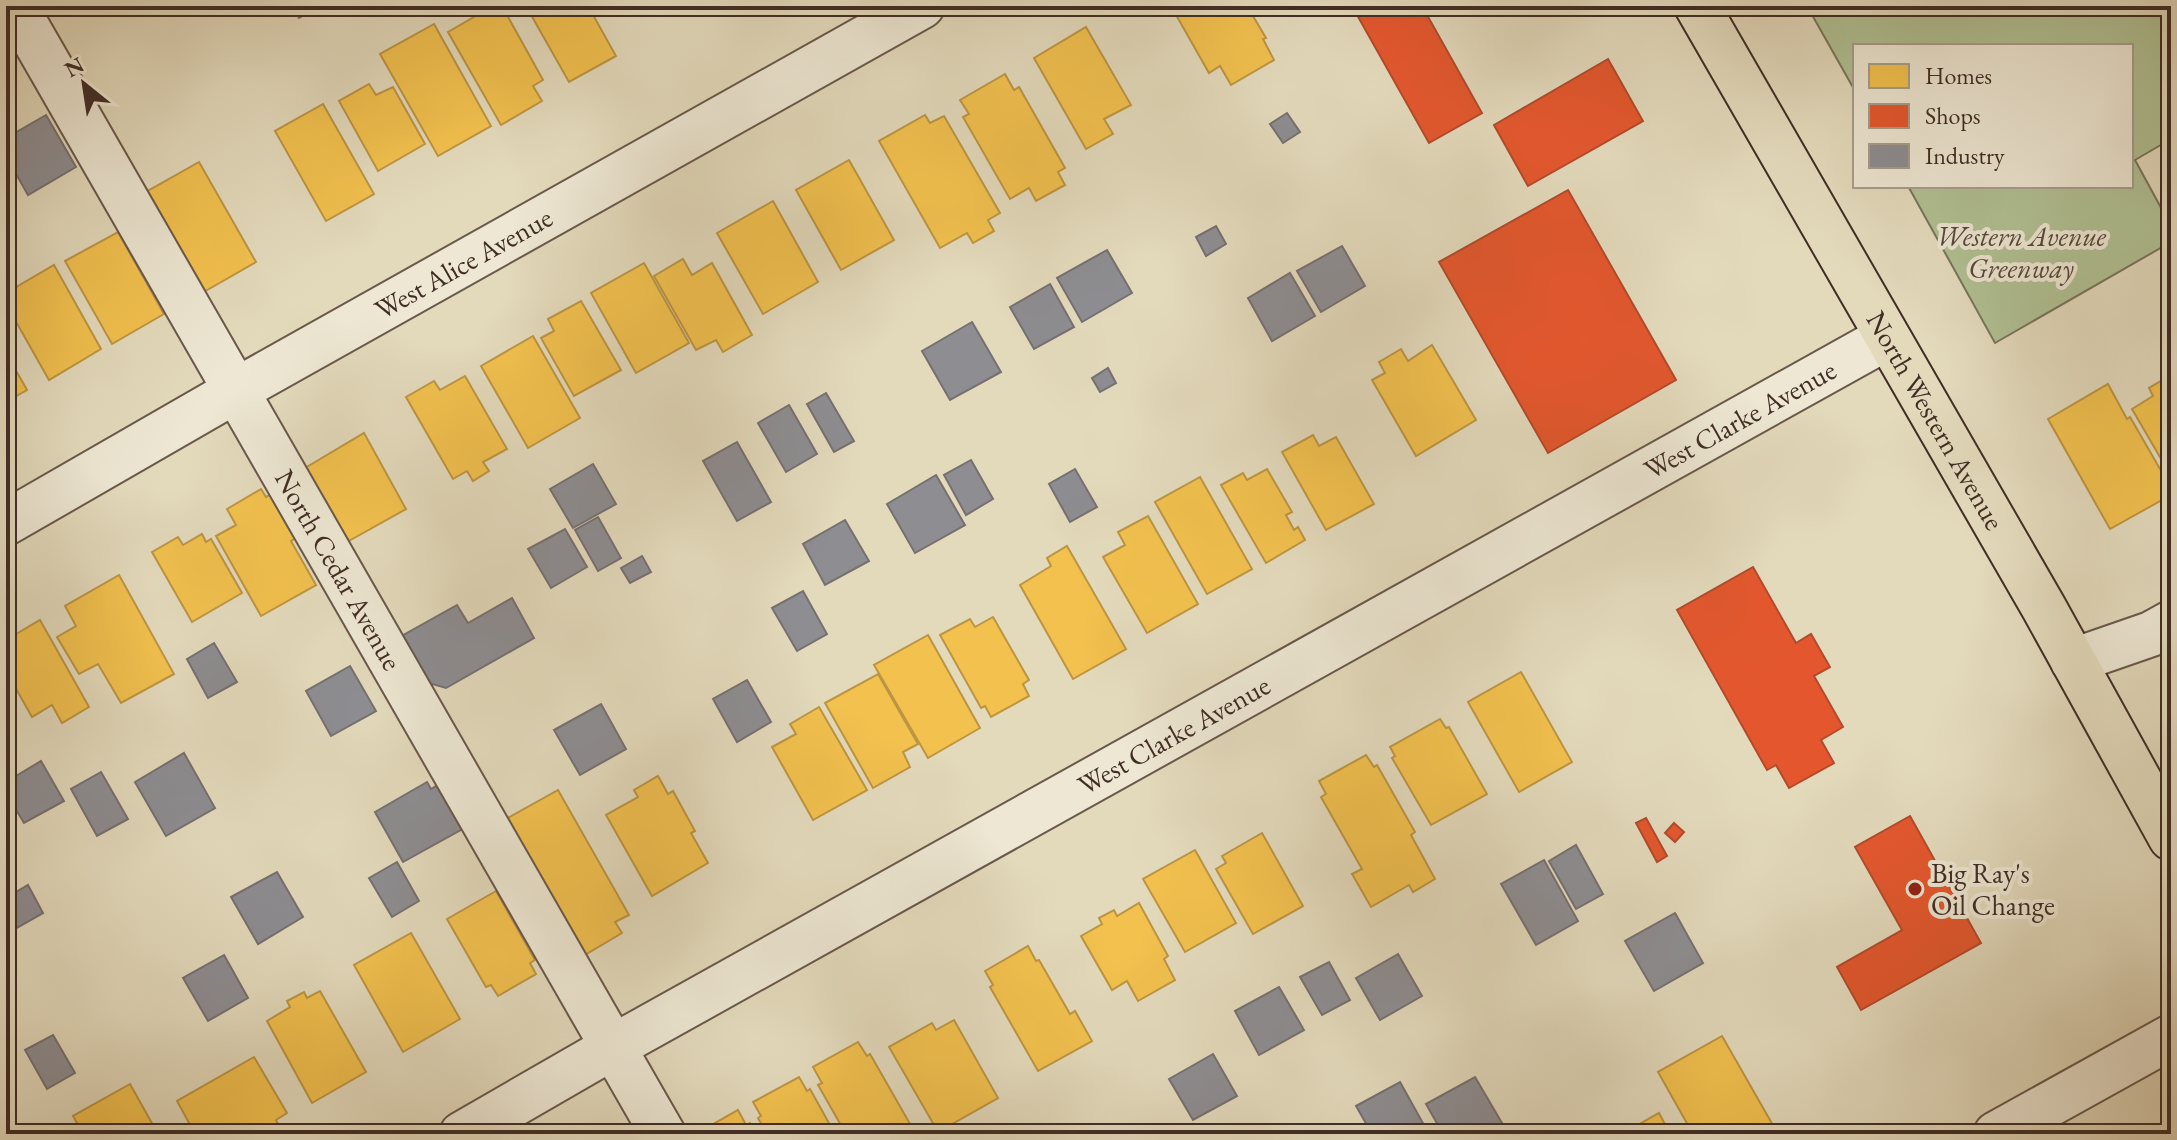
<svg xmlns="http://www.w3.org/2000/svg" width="2177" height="1140" viewBox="0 0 2177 1140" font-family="'EB Garamond',serif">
	<rect width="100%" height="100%" fill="#e3dabc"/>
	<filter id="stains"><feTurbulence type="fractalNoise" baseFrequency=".0025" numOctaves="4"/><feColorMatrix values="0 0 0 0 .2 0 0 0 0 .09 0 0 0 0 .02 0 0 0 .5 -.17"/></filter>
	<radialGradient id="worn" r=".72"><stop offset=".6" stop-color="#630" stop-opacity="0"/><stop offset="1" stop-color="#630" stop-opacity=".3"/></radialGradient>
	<polygon fill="#b0c093" stroke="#78765c" stroke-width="2" points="1807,6 2171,6 2171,139 2135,160 2171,226 2171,242 1995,343 1908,186 2131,186 2131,46 1855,46 1855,91"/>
	<g fill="#f2c14e" stroke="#bd9542" stroke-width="2">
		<polygon points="493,6 502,6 543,80 533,86 542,101 501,125 448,32"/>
		<polygon points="526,6 588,6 616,56 569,82"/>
		<polygon points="1171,6 1244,6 1247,12 1250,11 1266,38 1263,39 1274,60 1231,85 1220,66 1209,73"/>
		<polygon points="434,24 491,126 438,156 380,54"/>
		<polygon points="1086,27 1131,105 1104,119 1113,134 1086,149 1034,58"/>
		<polygon points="1005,74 1014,90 1019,87 1065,168 1058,172 1065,185 1036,201 1029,188 1010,199 963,117 969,114 960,100"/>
		<polygon points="369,84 376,95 393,87 425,144 378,171 339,101"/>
		<polygon points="323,104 374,194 326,221 275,131"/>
		<polygon points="925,115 930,123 944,116 1000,213 988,220 994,231 973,243 967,233 940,248 879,141"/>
		<polygon points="849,160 894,240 841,270 796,190"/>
		<polygon points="199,162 256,262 202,293 146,192"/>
		<polygon points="773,201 818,282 763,314 717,233"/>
		<polygon points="118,232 164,314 112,344 65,261"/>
		<polygon points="683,259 692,275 712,263 752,335 723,352 716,340 696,350 654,276"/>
		<polygon points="644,263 689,343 636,373 591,293"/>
		<polygon points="54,265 101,349 49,380 6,304 6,293"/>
		<polygon points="581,301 621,370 574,396 541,338 554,331 548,319"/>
		<polygon points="533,336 580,418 528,448 481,366"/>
		<polygon points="1432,345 1476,420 1416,456 1372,380 1385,373 1379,362 1401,349 1408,361"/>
		<polygon points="6,353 27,390 6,402"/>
		<polygon points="2171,375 2171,476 2132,409 2153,396 2149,388"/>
		<polygon points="465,376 507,449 483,462 489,471 473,481 467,471 453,479 406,397 434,381 440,390"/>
		<polygon points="2108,384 2127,419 2130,417 2171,488 2171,495 2110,529 2048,419"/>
		<polygon points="364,433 406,509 347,542 305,468"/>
		<polygon points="1313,435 1319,446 1336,437 1374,504 1326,530 1282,452"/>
		<polygon points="1267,469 1292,512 1286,515 1294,530 1298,527 1305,540 1266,563 1221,485 1243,473 1247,480"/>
		<polygon points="1200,477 1252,569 1207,594 1155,502"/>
		<polygon points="261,489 266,497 274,492 299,536 291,541 316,585 261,616 216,536 236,525 227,509"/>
		<polygon points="1148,516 1198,604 1147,633 1103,557 1125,545 1118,532"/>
		<polygon points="202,534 206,542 211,539 242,593 192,622 152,552 178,537 183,545"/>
		<polygon points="1067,546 1126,649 1073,679 1020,585 1051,566 1047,558"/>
		<polygon points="119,575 174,674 121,703 98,664 79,674 57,637 76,626 65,606"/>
		<polygon points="993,617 1029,680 1023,684 1029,696 991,717 985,706 981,708 940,635 970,619 975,627"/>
		<polygon points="40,620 89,707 62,723 52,705 32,717 6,671 6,640"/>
		<polygon points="928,635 980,728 928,758 874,665"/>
		<polygon points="1521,672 1572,762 1519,792 1468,702"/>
		<polygon points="878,674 918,744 903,752 910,767 873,788 825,703"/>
		<polygon points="819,707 867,790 813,820 772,747 796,734 790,724"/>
		<polygon points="1440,719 1446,728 1449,727 1487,794 1431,825 1392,758 1395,756 1390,747"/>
		<polygon points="1366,755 1374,767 1377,765 1415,832 1411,835 1435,879 1413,892 1409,885 1371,907 1352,874 1362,869 1321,797 1326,794 1319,781"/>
		<polygon points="658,776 668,794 673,791 695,831 691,833 708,863 652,896 606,815 638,797 634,790"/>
		<polygon points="558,790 629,915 615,922 622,933 583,956 506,819"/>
		<polygon points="1262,833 1303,906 1253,934 1216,869 1226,863 1222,856"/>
		<polygon points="1195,850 1236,923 1185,952 1143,879"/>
		<polygon points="496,891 535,960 530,963 536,974 498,996 491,985 486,987 447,919"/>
		<polygon points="1139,903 1168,956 1164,959 1175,980 1138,1001 1127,981 1112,990 1081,936 1102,924 1099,918 1114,910 1117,916"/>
		<polygon points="411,933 460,1019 403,1052 354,965"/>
		<polygon points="1028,946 1036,961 1039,960 1070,1014 1075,1011 1092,1041 1038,1071 990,987 993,985 985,971"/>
		<polygon points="320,991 366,1072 312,1103 267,1021 290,1007 287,1001 304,992 307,998"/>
		<polygon points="954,1020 998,1098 938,1132 889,1047 932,1023 936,1030"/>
		<polygon points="1722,1036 1778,1134 1693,1134 1658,1072"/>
		<polygon points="858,1042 867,1056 870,1054 913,1129 904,1134 846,1134 818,1085 822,1083 813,1067"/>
		<polygon points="254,1057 287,1113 276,1120 282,1131 277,1134 195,1134 177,1101"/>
		<polygon points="799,1077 807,1091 810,1089 835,1134 767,1134 758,1118 761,1116 753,1102"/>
		<polygon points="130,1084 158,1134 83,1134 73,1116"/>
		<polygon points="738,1110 746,1125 750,1123 756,1134 696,1134"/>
		<polygon points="1659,1113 1667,1128 1670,1126 1675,1134 1622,1134"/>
	</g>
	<g fill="#e4572e" stroke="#b34a2b" stroke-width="2">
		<polygon points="1352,6 1422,6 1482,113 1429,143"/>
		<polygon points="1608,59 1643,121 1528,186 1494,125"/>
		<polygon points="1568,190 1676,380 1548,453 1439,262"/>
		<polygon points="1753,567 1796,643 1811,634 1830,667 1814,676 1843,727 1821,740 1834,763 1789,788 1776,765 1767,770 1677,610"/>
		<polygon points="1910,816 1981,943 1861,1010 1837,967 1902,930 1855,847"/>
		<polygon points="1646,818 1667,856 1657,862 1636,823"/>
		<polygon points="1674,823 1684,832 1675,842 1665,833"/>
	</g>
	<g fill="#8d8d92" stroke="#767071" stroke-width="2">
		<polygon points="292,6 320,6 299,18"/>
		<polygon points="1287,113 1300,132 1283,143 1270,124"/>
		<polygon points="46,115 76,167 28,195 6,156 6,138"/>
		<polygon points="1216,226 1226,244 1206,256 1196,237"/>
		<polygon points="1342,246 1365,286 1321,312 1297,271"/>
		<polygon points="1107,250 1132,293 1082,322 1057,278"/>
		<polygon points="1290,273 1315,316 1272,341 1248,298"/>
		<polygon points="1050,284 1074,327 1034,349 1010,307"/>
		<polygon points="972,322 1001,372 950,400 922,351"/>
		<polygon points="1108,368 1116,383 1100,392 1092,378"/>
		<polygon points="826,393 854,441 834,452 807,404"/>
		<polygon points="789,405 817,454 786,472 758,423"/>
		<polygon points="737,442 771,502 737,521 703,461"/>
		<polygon points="971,460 993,499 966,515 944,475"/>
		<polygon points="593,464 616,504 573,528 550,489"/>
		<polygon points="1075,469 1097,507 1070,522 1049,484"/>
		<polygon points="936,475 965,525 915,553 887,504"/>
		<polygon points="598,517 621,558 598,571 575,530"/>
		<polygon points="845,520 869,561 825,585 803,544"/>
		<polygon points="565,529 587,567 551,588 528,549"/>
		<polygon points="642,556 651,572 630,583 621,568"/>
		<polygon points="803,591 827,634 797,651 772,608"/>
		<polygon points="512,598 534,638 446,688 425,682 400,637 457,605 468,623"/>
		<polygon points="214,643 237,682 208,698 187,659"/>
		<polygon points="350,666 376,711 331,736 306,691"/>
		<polygon points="747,680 771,722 737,742 713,699"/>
		<polygon points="601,704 626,749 580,775 554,730"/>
		<polygon points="184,753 215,808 166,836 135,782"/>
		<polygon points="41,761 64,801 24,823 6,793 6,782"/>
		<polygon points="101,772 128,819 97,836 71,789"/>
		<polygon points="427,782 431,789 441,783 466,827 403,862 375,812"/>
		<polygon points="1576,845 1603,894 1576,909 1549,861"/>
		<polygon points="1544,860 1578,921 1536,945 1501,884"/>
		<polygon points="397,862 419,901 392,917 369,878"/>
		<polygon points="277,872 303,917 258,944 231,897"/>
		<polygon points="28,885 43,913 6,934 6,898"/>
		<polygon points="1675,913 1703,963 1654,991 1625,941"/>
		<polygon points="1398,954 1422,996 1380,1020 1356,978"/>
		<polygon points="224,955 248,998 208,1021 183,978"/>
		<polygon points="1329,962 1350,1000 1322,1015 1300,977"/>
		<polygon points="1279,987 1304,1030 1259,1055 1235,1011"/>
		<polygon points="53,1035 75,1073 47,1089 25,1050"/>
		<polygon points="1213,1054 1237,1096 1193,1120 1169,1079"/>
		<polygon points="1475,1077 1502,1123 1483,1134 1443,1134 1426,1104"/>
		<polygon points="1400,1082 1424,1125 1422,1126 1427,1134 1372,1134 1356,1106"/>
	</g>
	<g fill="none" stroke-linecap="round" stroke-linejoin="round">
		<g stroke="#69584b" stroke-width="48">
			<g id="minor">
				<path id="s1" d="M15,6L663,1134"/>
				<path id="s2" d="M6,523L237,390L922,6"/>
				<polyline points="2073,661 2151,634 2171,623"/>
				<path id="s3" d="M462,1134L613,1047L1886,338"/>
				<polyline points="1996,1134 2171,1037"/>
			</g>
		</g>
		<g stroke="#402d25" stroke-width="48">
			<g id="major">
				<path id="s4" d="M1697,6L2044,608L2171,838"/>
			</g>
		</g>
		<use href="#minor" stroke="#ede7d3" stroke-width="44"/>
		<use href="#major" stroke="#e3dabc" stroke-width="44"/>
	</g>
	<circle fill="#8f2418" stroke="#ede7d3" stroke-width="3" cx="1915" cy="889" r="8"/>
	<g text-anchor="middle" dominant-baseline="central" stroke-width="8" stroke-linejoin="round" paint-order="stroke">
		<g font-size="28" font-style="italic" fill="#564a3b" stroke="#ede7d3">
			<text x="2021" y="236">Western Avenue<tspan x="2021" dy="32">Greenway</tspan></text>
		</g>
		<g font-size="28" fill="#402d25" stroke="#ede7d3">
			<text stroke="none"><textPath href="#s2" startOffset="526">West Alice Avenue</textPath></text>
			<text stroke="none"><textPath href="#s3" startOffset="1464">West Clarke Avenue</textPath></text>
			<text stroke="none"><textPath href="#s4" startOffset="478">North Western Avenue</textPath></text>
			<text stroke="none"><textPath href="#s1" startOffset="650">North Cedar Avenue</textPath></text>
			<text stroke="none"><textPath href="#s3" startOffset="816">West Clarke Avenue</textPath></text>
		</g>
		<g font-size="28" fill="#402d25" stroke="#ede7d3" text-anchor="start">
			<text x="1931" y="873">Big Ray's<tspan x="1931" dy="32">Oil Change</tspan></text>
		</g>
	</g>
	<rect width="2177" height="1140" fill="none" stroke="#e3dabc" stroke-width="32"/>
	<rect x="8" y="8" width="2161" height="1124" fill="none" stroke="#402d25" stroke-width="4"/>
	<rect x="16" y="16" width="2145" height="1108" fill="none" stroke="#402d25" stroke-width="2"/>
	<rect x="1853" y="44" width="280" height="144" fill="#ede7d3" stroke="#a89d8d" stroke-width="2"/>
	<rect x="1869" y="64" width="40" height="24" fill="#f2c14e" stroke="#a89d8d" stroke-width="2"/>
	<text x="1925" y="84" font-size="24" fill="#402d25">Homes</text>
	<rect x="1869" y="104" width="40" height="24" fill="#e4572e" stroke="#a89d8d" stroke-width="2"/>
	<text x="1925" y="124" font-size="24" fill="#402d25">Shops</text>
	<rect x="1869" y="144" width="40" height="24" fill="#8d8d92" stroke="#a89d8d" stroke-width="2"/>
	<text x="1925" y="164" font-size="24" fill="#402d25">Industry</text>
	<g transform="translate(84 84) rotate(330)" stroke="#ede7d3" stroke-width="6" paint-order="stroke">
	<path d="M0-6L14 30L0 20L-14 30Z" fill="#402d25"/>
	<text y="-12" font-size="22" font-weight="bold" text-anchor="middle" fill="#402d25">N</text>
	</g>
	<rect width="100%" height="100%" filter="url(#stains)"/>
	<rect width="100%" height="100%" fill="url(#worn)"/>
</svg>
